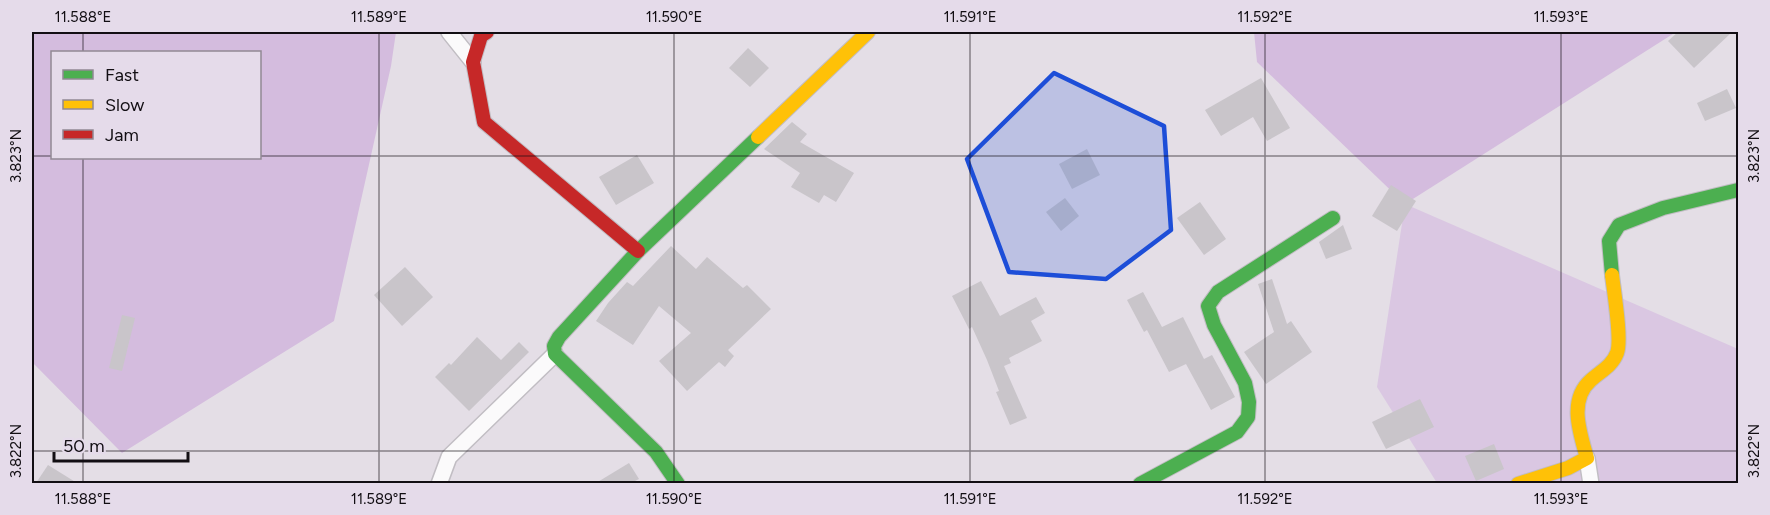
<svg xmlns="http://www.w3.org/2000/svg" width="1770" height="515" viewBox="0 0 1770 515" font-family="Figtree,sans-serif">
	<rect width="100%" height="100%" fill="#e4dee6"/>
	<polygon fill="#dac7e2" points="1405,204 1738,349 1738,483 1437,483 1377,387"/>
	<g fill="#d4bcde" fill-rule="evenodd">
		<path d="M32,32H396L391,66L334,321L122,453L32,362ZM52,52H260V158H52Z"/>
		<polygon points="1254,32 1676,32 1405,204 1257,62"/>
	</g>
	<g fill="#c9c5ca">
		<polygon points="1678,32 1732,32 1694,68 1668,41"/>
		<polygon points="748,48 769,68 750,87 729,68"/>
		<polygon points="1261,78 1290,128 1267,141 1253,117 1221,136 1205,110"/>
		<polygon points="1727,89 1736,108 1705,121 1697,103"/>
		<polygon points="792,122 807,134 800,142 854,173 836,202 824,195 819,203 791,187 800,173 764,149"/>
		<polygon points="1087,149 1100,175 1072,189 1059,164"/>
		<polygon points="637,155 654,183 616,205 599,177"/>
		<polygon points="1391,185 1416,201 1397,231 1372,216"/>
		<polygon points="1065,198 1079,216 1061,231 1046,212"/>
		<polygon points="1200,202 1226,239 1204,255 1177,218"/>
		<polygon points="1343,225 1352,249 1326,259 1319,242"/>
		<polygon points="671,246 696,269 707,257 743,288 747,285 771,309 728,350 734,356 725,367 719,362 687,391 659,361 691,333 659,306 633,345 596,321 608,303 627,282 633,286"/>
		<polygon points="405,267 433,297 402,326 374,295"/>
		<polygon points="1272,279 1287,324 1291,321 1312,352 1266,384 1244,352 1274,332 1258,284"/>
		<polygon points="981,281 1000,316 1036,297 1045,313 1031,321 1042,341 1009,358 1011,363 1004,366 1027,418 1010,425 996,392 999,391 987,360 972,327 969,329 952,296"/>
		<polygon points="1143,292 1162,327 1183,317 1204,359 1212,355 1235,397 1211,410 1186,364 1169,372 1147,330 1144,332 1127,300"/>
		<polygon points="122,315 135,318 122,371 109,368"/>
		<polygon points="477,337 501,360 519,342 529,352 469,411 435,377 449,363 451,365"/>
		<polygon points="1420,399 1434,427 1386,449 1372,422"/>
		<polygon points="1494,444 1504,469 1476,481 1465,456"/>
		<polygon points="629,463 639,479 631,483 596,483"/>
		<polygon points="48,465 77,483 36,483"/>
	</g>
	<g fill="none" stroke-linecap="round" stroke-linejoin="round">
		<g stroke="#c1bdc3" stroke-width="18">
			<g id="street">
				<polyline points="449,32 473,62"/>
				<polyline points="1587,458 1591,484"/>
				<polyline points="439,484 449,457 555,354"/>
			</g>
		</g>
		<g stroke="#c1bdc3" stroke-width="16">
			<g id="fast">
				<polyline points="1612,275 1609,241 1619,225 1663,208 1738,190"/>
				<polyline points="678,484 656,452 555,354 554,346 559,337 638,251 758,137"/>
				<polyline points="1140,484 1237,432 1248,417 1249,402 1245,383 1214,325 1208,306 1218,292 1333,218"/>
			</g>
		</g>
		<g stroke="#c1bdc3" stroke-width="16">
			<g id="slow">
				<polyline points="758,137 868,32"/>
				<path d="M1518,484L1568,468L1587,458C1580,433 1568,400 1591,380C1601,371 1612,366 1617,353C1622,340 1614,292 1612,275"/>
			</g>
		</g>
		<g stroke="#c1bdc3" stroke-width="16">
			<polyline id="jam" points="487,32 481,36 473,62 484,122 638,251"/>
		</g>
		<use href="#street" stroke="#fbfafb" stroke-width="15"/>
		<use href="#fast" stroke="#4caf50" stroke-width="14"/>
		<use href="#slow" stroke="#ffc107" stroke-width="14"/>
		<use href="#jam" stroke="#c62828" stroke-width="14"/>
	</g>
	<path fill="#1d4ed8" fill-opacity="0.2" stroke="#1d4ed8" stroke-width="4.5" stroke-linejoin="round" d="M1054,73L1164,126L1171,230L1106,279L1009,272L967,159Z"/>
	<path fill="none" stroke="#120e13" stroke-width="1.5" stroke-opacity="0.45" d="M83,32V52M379,32V484M674,32V484M970,32V484M1265,32V484M1561,32V484M32,156H52M260,156H1738M83,158V484M32,451H1738"/>
	<rect width="1770" height="515" fill="none" stroke="#e5dbea" stroke-width="66"/>
	<rect x="51" y="51" width="210" height="108" fill="#e5dbea" stroke="#918994" stroke-width="1.5"/>
	<rect x="63" y="70" width="30" height="9" fill="#4caf50" stroke="#918994" stroke-width="1.5"/>
	<text x="105" y="81" font-size="18" fill="#120e13">Fast</text>
	<rect x="63" y="100" width="30" height="9" fill="#ffc107" stroke="#918994" stroke-width="1.5"/>
	<text x="105" y="111" font-size="18" fill="#120e13">Slow</text>
	<rect x="63" y="130" width="30" height="9" fill="#c62828" stroke="#918994" stroke-width="1.5"/>
	<text x="105" y="141" font-size="18" fill="#120e13">Jam</text>
	<path d="M54 452v9h134v-9" fill="none" stroke="#120e13" stroke-width="3"/>
	<text x="63" y="452" font-size="18" fill="#120e13" stroke="#e5dbea" stroke-width="4.5" paint-order="stroke">50 m</text>
	<rect x="33" y="33" width="1704" height="449" fill="none" stroke="#120e13" stroke-width="2"/>
	<g font-size="15" text-anchor="middle" fill="#120e13">
		<text x="83" y="22">11.588°E</text>
		<text x="379" y="22">11.589°E</text>
		<text x="674" y="22">11.590°E</text>
		<text x="970" y="22">11.591°E</text>
		<text x="1265" y="22">11.592°E</text>
		<text x="1561" y="22">11.593°E</text>
		<text transform="translate(16 156) rotate(-90)" y="5">3.823°N</text>
		<text transform="translate(1754 156) rotate(-90)" y="5">3.823°N</text>
		<text transform="translate(16 451) rotate(-90)" y="5">3.822°N</text>
		<text transform="translate(1754 451) rotate(-90)" y="5">3.822°N</text>
		<text x="83" y="504">11.588°E</text>
		<text x="379" y="504">11.589°E</text>
		<text x="674" y="504">11.590°E</text>
		<text x="970" y="504">11.591°E</text>
		<text x="1265" y="504">11.592°E</text>
		<text x="1561" y="504">11.593°E</text>
	</g>
</svg>
